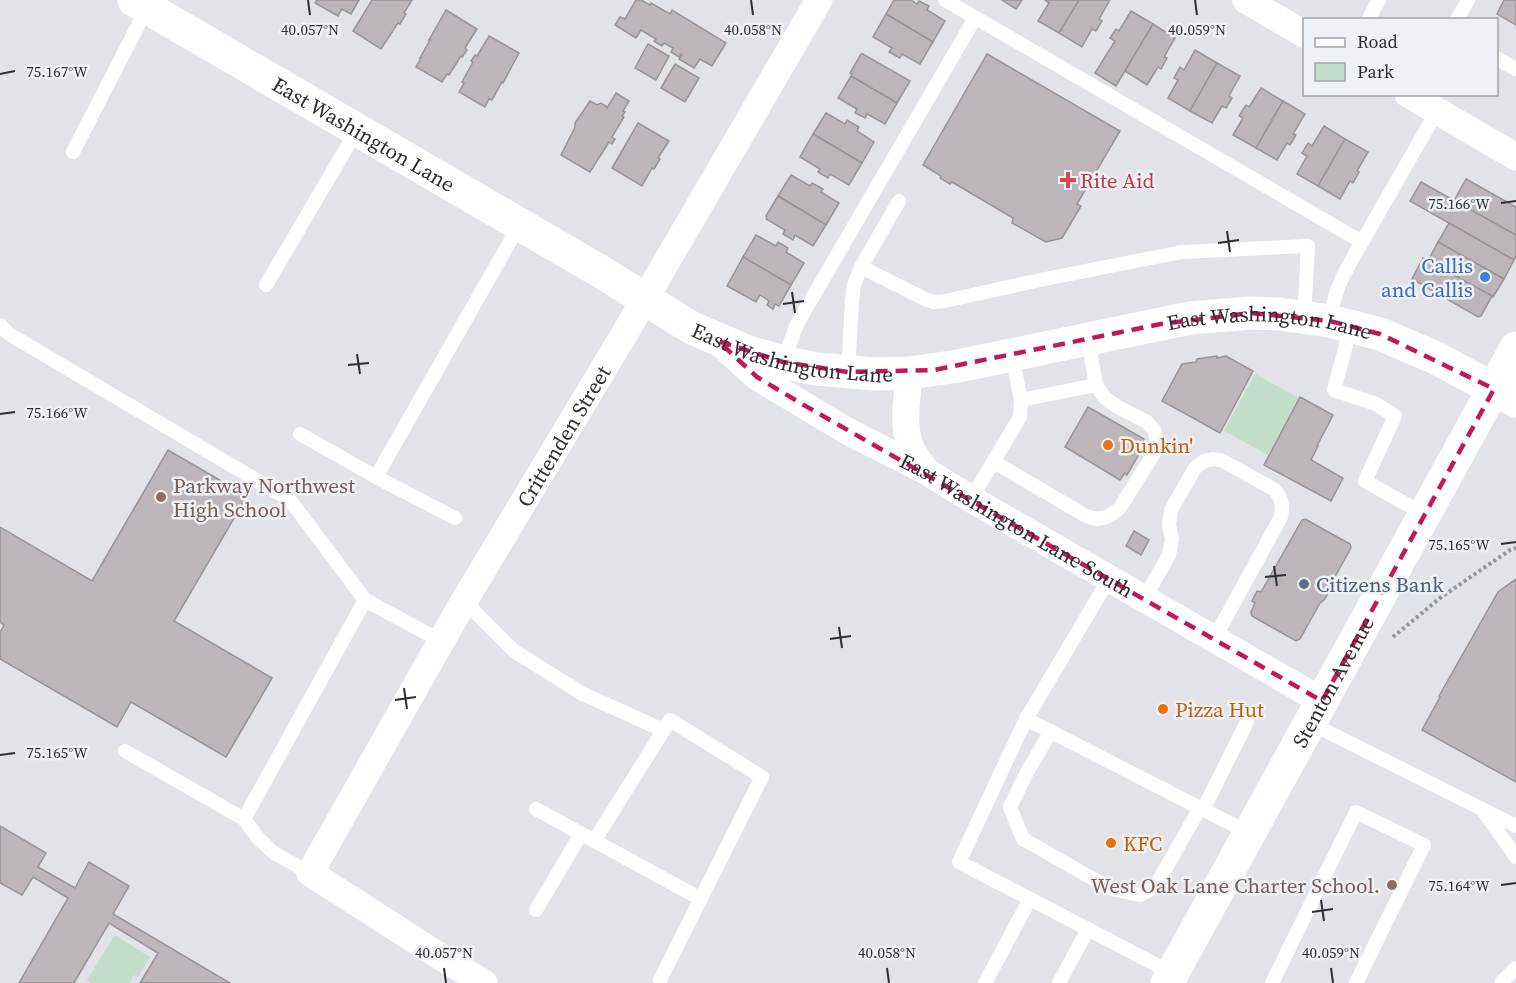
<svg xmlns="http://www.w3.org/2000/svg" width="1516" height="983" viewBox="0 0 1516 983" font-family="'Source Serif 4',serif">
	<rect width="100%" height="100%" fill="#e1e3e9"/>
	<g fill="#c3ddcb">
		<polygon points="1255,374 1299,398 1268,455 1224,431"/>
		<polygon points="115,935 150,957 138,977 134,975 130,983 91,983 87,980"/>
	</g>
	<g fill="#bcb6ba" stroke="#989396" stroke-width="1.5">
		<polygon points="317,0 359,0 351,14 342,9 338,16 315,3"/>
		<polygon points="372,0 412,0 404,13 406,14 400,24 398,23 381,49 353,31"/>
		<polygon points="636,0 641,0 650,5 651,3 670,14 672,10 726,43 712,66 700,59 694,68 679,59 682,55 681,54 679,57 671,52 673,48 664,43 662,46 654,41 656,39 641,30 636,38 615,25 620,17 625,19"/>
		<polygon points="894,0 911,0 917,4 919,1 929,6 927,10 945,21 933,42 886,14"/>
		<polygon points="1002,0 1022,0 1016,9"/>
		<polygon points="1045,0 1079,0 1059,33 1038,21 1049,3"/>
		<polygon points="1079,0 1110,0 1099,19 1102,21 1096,31 1092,29 1082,47 1059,33"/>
		<polygon points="1504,0 1516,0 1516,25 1497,14"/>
		<polygon points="446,10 477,29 465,48 467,50 462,57 461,56 449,75 447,74 442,82 416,67 421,58 420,58 430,40 429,40"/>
		<polygon points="1131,11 1153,24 1116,86 1095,73 1115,41 1110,38 1116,29 1119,31"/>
		<polygon points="886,14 933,42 920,64 902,54 900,58 889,52 892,48 873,37"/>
		<polygon points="1153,24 1175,38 1164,57 1167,58 1161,69 1158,67 1147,85 1125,71"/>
		<polygon points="489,36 519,53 503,83 502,82 492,100 489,99 485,107 459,92 464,83 462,82 473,62 471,61 475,55 477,56"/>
		<polygon points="648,44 669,56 656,80 635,68"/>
		<polygon points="1195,50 1217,63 1190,111 1168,98 1178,80 1174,78 1180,67 1184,70"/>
		<polygon points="861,54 863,54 910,81 897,103 851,76 852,74 850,73"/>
		<polygon points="987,54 1120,131 1077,204 1081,206 1062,238 1046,242 1012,223 1013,218 952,182 950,184 940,178 941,176 923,165"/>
		<polygon points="1217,63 1240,76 1229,96 1232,98 1226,108 1222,106 1212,123 1190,111"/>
		<polygon points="675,64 699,78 685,102 661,88"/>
		<polygon points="851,76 897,103 885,124 867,114 865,118 855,113 857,109 838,98"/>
		<polygon points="1261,88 1283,101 1256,148 1233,135 1243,118 1239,116 1246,105 1249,107"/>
		<polygon points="616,93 629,101 623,111 625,112 622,116 624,117 612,137 615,139 612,144 609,142 590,172 561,155 575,127 575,123 590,101 597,105 601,103 606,106 607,108"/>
		<polygon points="1283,101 1305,114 1293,134 1296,135 1290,145 1287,143 1277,160 1256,148"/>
		<polygon points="826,113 845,124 847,120 859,127 857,131 874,142 862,163 813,134"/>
		<polygon points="638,123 669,141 658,158 660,159 654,169 652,168 642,186 612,168"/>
		<polygon points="1324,126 1345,139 1318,186 1297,174 1307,156 1302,153 1308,143 1312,146"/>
		<polygon points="813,134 862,163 849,185 830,174 828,178 818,172 820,169 800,157"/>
		<polygon points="1345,139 1368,152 1357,171 1359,172 1353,183 1350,181 1340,199 1318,186"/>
		<polygon points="791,175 810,186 812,183 823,189 821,192 839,203 826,225 778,196"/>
		<polygon points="1466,179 1516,207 1516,235 1454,201"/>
		<polygon points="1421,182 1516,235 1516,256 1514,260 1410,201"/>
		<polygon points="778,196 826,225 813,246 795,235 793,240 783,234 785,230 766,219 767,217 766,216"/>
		<polygon points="1449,223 1514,260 1504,279 1438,242"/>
		<polygon points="756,235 776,246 778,242 788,248 786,252 804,263 791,285 743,257"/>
		<polygon points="1438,242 1504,279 1493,297 1457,277 1459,274 1430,257"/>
		<polygon points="743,257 791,285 779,306 775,304 773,309 767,305 769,301 760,295 756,302 727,286"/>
		<polygon points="1423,258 1492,296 1481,316 1478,317 1412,279"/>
		<polygon points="1217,356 1217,358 1226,356 1253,371 1220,433 1162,401 1182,364 1196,362 1197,359"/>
		<polygon points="1300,397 1333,415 1317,446 1318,446 1311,460 1343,478 1331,501 1264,465"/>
		<polygon points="1088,407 1144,439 1140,445 1143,447 1127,475 1125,473 1120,480 1065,447"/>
		<polygon points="168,450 247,496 174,621 272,678 226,757 131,702 117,727 0,659 0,632 4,625 0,622 0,527 92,581"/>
		<polygon points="1305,519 1350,544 1351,548 1331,584 1330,590 1324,600 1320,603 1300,639 1296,641 1252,616 1251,612 1255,603 1252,601 1257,591 1261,592 1302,520"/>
		<polygon points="1134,531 1149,540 1141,555 1126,546"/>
		<polygon points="1516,579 1516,782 1422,730 1440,697 1439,696 1498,592"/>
		<polygon points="0,826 46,853 38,867 75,888 89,862 129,886 113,914 230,983 140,983 158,953 109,923 74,983 19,983 68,898 33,877 22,895 0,883"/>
	</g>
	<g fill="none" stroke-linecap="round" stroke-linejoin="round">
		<polyline stroke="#94959a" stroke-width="4" stroke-dasharray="3 3" stroke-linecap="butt" points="1393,637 1440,598 1510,550 1516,548"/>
		<g stroke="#fff" stroke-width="14">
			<polyline points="945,0 1362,242 1437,111"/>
			<polyline points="1368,20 1379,0"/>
			<polyline points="1457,20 1468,0"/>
			<polyline points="1496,58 1516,69"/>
			<polyline points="73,152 147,8"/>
			<polyline points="861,267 899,201"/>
			<polyline points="266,285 357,130"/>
			<path d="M1330,321C1334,288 1346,270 1362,242"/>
			<polyline points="0,325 9,334 290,500 365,600"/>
			<polyline points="1351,326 1334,390 1376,404 1395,416 1365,481 1424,514"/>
			<polyline points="783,362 797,324 975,18"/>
			<polyline points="848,372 852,301 854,285 861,267 927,300 934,302 945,301 1040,280 1182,252 1308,246 1304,317"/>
			<polyline points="1021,400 1096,385"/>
			<polyline points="300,434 376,477 520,224"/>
			<polyline points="994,462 1086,516 1096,519 1107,517 1119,509 1155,452 1157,441 1154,430 1147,422 1116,406 1105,398 1096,385 1088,339"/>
			<polyline points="376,477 455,518"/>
			<polyline points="971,499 1020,417 1021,400 1012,355"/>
			<polyline points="1109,579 1026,719 1249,833"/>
			<path d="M1144,599L1169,555L1172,539L1169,525L1171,510L1195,468L1204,461L1213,459L1223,461L1275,490C1282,499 1283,506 1281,517L1214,639"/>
			<polyline points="464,601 514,651 583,694 663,730"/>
			<polyline points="1026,719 959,862 1172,973"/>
			<polyline points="1310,723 1516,826"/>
			<polyline points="1051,731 1026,774 1010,807 1023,839 1111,889 1140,895 1155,887 1200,808"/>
			<polyline points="125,751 244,819 258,838 274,853 310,873"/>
			<polyline points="536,809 701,899"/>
			<polyline points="1203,810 1247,722"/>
			<polyline points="1484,812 1516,857"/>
			<polyline points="244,819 365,600 441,641"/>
			<polyline points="594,841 670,720 762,777 660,980"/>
			<polyline points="536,910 581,834"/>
			<polyline points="985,983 1030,899"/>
			<polyline points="1059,983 1088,929"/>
			<polyline points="1272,983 1356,812 1424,845 1356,983"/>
			<polyline points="1501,983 1516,968"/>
		</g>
		<g stroke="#fff" stroke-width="27">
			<polyline points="1246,0 1304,34"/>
			<polyline points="1408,94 1516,157"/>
			<path id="s1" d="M721,344L757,377L847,431L926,471L971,499L1322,701"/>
			<path d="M910,373C907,397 901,427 912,450C916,457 921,464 926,471"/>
			<path id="s2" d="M484,983L449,962L310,873L464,601L625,333L819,0"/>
		</g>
		<path stroke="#fff" stroke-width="33" id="s3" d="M134,0L598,270L692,328L748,352L783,362L816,369L876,374L910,373L958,366L1190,318L1251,313L1279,314L1330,321L1380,334L1436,358L1516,401"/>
		<path stroke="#fff" stroke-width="33" id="s4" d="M1167,983L1516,348"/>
	</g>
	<path fill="none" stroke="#c2185b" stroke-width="4.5" stroke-dasharray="12 8" stroke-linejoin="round" d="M1251,313L1330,321L1380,334L1494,389L1322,701L802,404L757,377L718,341L783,362L848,372L934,370L1161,324Z"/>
	<path fill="none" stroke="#2d2e30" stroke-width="2" d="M308,0L310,15M751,0L753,15M1195,0L1197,15M0,74L15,71M1501,203L1516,201M1227,231L1230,252M1218,243L1239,240M792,292L795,313M783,304L804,301M357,354L360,374M348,365L369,363M0,414L15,412M1501,544L1516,542M1274,566L1277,586M1265,577L1286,575M839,627L842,648M830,639L851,636M404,688L407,709M395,700L416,697M0,755L15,753M1501,885L1516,883M1321,900L1324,921M1312,912L1333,909M444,968L446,983M887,968L889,983M1331,968L1333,983"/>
	<path fill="#e0444e" stroke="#eef1f6" stroke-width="2" d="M1065 171h6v6h6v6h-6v6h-6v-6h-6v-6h6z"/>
	<circle fill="#3f7fe0" stroke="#eef1f6" stroke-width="2" cx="1485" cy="277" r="6"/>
	<g fill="#e8710a" stroke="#eef1f6" stroke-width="2">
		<circle cx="1108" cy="445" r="6"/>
		<circle cx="1163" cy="709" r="6"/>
		<circle cx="1111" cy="843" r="6"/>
	</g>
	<g fill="#8d6e63" stroke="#eef1f6" stroke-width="2">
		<circle cx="161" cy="497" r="6"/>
		<circle cx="1392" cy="885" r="6"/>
	</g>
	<circle fill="#5c6f8a" stroke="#eef1f6" stroke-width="2" cx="1304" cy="584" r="6"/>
	<g text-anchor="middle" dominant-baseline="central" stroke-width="5" stroke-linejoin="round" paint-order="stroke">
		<g font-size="21" fill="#2d2e30" stroke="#eef1f6">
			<text stroke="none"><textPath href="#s3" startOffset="266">East Washington Lane</textPath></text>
			<text stroke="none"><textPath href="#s3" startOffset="1238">East Washington Lane</textPath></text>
			<text stroke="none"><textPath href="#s3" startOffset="752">East Washington Lane</textPath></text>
			<text stroke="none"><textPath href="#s2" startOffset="711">Crittenden Street</textPath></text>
			<text stroke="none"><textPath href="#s1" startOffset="348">East Washington Lane South</textPath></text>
			<text stroke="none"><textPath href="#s4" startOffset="344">Stenton Avenue</textPath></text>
		</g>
		<g font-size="21" fill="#be3a42" stroke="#eef1f6" text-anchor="start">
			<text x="1080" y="180">Rite Aid</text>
		</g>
		<g font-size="21" fill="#366cbe" stroke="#eef1f6" text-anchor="end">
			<text x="1473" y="265">Callis<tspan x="1473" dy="24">and Callis</tspan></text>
		</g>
		<g font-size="21" fill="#c56008" stroke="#eef1f6" text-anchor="start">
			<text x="1120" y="445">Dunkin'</text>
			<text x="1175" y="709">Pizza Hut</text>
			<text x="1123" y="843">KFC</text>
		</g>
		<g font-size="21" fill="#785e54" stroke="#eef1f6" text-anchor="start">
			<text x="173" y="485">Parkway Northwest<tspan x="173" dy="24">High School</tspan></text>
			<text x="1380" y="885" text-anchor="end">West Oak Lane Charter School.</text>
		</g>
		<g font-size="21" fill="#4e5e75" stroke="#eef1f6" text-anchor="start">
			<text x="1316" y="584">Citizens Bank</text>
		</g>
	</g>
	<g font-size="15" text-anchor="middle" fill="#2d2e30" stroke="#eef1f6" stroke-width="5" stroke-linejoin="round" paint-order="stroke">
		<text x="310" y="35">40.057°N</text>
		<text x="753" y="35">40.058°N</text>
		<text x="1197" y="35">40.059°N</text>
		<text x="57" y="77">75.167°W</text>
		<text x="1459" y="209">75.166°W</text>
		<text x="57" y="418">75.166°W</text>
		<text x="1459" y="550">75.165°W</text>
		<text x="57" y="758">75.165°W</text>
		<text x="1459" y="891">75.164°W</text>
		<text x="444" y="958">40.057°N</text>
		<text x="887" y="958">40.058°N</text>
		<text x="1331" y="958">40.059°N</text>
	</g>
	<rect x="1303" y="18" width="195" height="78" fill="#eef1f6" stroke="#a1a3a7" stroke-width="1.5"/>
	<rect x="1315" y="38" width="30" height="9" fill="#ffffff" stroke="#a1a3a7" stroke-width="1.5"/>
	<text x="1357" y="48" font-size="18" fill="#2d2e30">Road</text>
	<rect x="1315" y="63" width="30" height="18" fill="#c3ddcb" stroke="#a1a3a7" stroke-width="1.5"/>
	<text x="1357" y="78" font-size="18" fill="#2d2e30">Park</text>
</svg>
